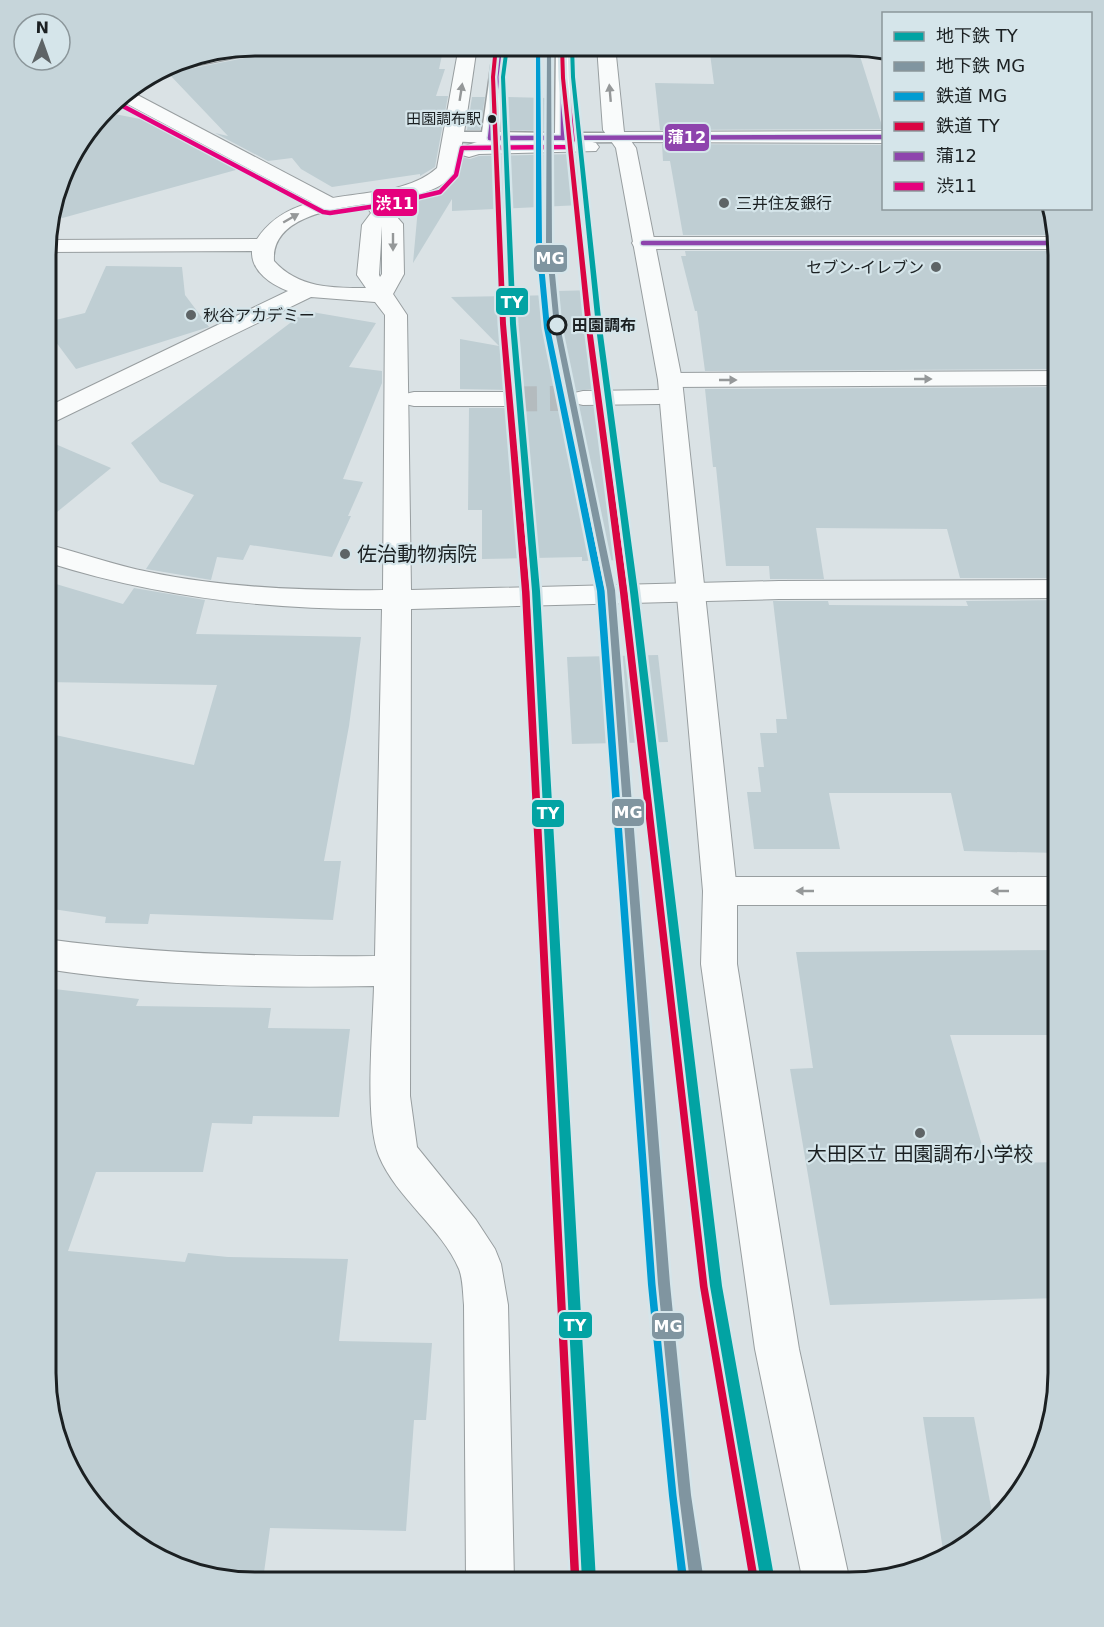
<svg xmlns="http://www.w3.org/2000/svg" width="1104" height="1627" viewBox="0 0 1104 1627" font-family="'DejaVu Sans','Noto Sans JP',sans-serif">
	<rect width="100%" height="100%" fill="#dae2e5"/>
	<g fill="#bfced3">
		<polygon points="363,45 444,46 439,69 445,69 436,96 448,96 435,167 420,176 420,174 332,187 301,169 292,158 268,161 215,133 228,136 168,73 260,55"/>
		<polygon points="709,46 758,46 759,49 859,53 883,129 660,130 655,83 714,84"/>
		<polygon points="472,97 485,97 480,130 467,130"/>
		<polygon points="505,97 548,98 548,102 553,102 553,131 501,130"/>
		<polygon points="104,112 156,122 243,168 48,222 73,150"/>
		<polygon points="662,144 884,145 884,208 1050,208 1055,235 683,235 670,161 663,161"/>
		<polygon points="576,154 581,205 452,211 452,199 413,263 419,197 432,192 450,182 457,174 462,157 470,159 479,156"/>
		<polygon points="685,251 1058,251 1059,369 705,371 697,311 695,311 681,256 686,256"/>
		<polygon points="106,266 182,267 185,295 209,327 76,369 47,330 47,322 85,313"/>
		<polygon points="595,290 604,388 574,391 569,399 574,405 606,407 606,410 610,410 627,560 582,561 582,557 482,559 482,510 468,510 469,408 512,408 523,405 526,398 521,392 512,390 460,389 460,339 499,346 451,297 558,295 557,291"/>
		<polygon points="306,311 376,323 349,367 382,371 382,383 343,479 363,482 348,516 351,516 332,557 250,545 243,560 217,557 211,580 146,569 194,495 160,482 131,443"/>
		<polygon points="1059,387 1059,578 960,578 947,529 816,528 824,579 770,579 769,566 726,566 716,467 713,467 705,389"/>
		<polygon points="46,440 111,468 46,521"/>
		<polygon points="46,581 123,604 134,588 205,600 196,634 361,637 349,726 324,861 341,861 333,920 150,914 148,924 105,923 106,917 46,908 46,733 194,765 217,685 46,682"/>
		<polygon points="1059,600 1059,853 964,851 951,793 829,793 840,849 754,849 747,792 761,792 758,767 764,767 760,733 777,733 776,719 787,719 773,601 828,601 829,605 968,606 966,601"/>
		<polygon points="658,655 668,742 572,744 567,657"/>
		<polygon points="1059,950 1059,1035 950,1035 985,1156 1012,1155 1014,1163 1059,1162 1059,1298 830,1305 790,1069 813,1068 796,952"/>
		<polygon points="46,988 139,999 136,1006 271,1008 268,1028 350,1029 339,1117 253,1116 252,1124 212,1123 203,1172 96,1172 68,1251 185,1262 188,1253 228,1257 348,1259 339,1341 432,1343 426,1420 414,1420 406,1531 270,1528 263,1580 227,1580 127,1539 61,1453 45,1373"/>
		<polygon points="923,1417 974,1417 994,1523 988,1530 944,1557"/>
	</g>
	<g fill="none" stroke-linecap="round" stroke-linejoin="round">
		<polyline stroke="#b4bbbe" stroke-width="25" stroke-dasharray="25 13" stroke-linecap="butt" points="512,399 583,398"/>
		<g stroke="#989ea0" stroke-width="3">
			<polygon id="service" points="494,46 508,46 499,132 555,133 556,46 570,46 571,133 619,133 627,138 625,142 490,143 447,141 445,137 453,132 482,132"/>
		</g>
		<g stroke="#989ea0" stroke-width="2">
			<g id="pedestrian">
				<polygon points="589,141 596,143 599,147 596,151 479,154 469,157 462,155 459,151 462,147 477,142"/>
				<polygon points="659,390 668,392 671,397 668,402 659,404 583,405 574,403 571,398 574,393 583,391"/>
				<polygon points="414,392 512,392 521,394 524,399 521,404 512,406 414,406 405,404 402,399 405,394"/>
			</g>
		</g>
		<g stroke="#989ea0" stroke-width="2">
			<g id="minor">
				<polygon points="254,45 283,45 280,49 274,50 170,71 164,70 184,58"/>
				<path d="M459,46H477C474,64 461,165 455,173C438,194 407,197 383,201L403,224L404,274L393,294L407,315L411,590L779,581L1059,580V598L779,599L411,609L410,1096L417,1147L476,1220L495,1249L501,1264L508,1305L514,1581H466L464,1305C463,1294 463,1279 459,1269C441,1227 397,1199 379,1156C364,1119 373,1029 374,986C264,988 154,986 46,969V939C155,954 264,957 375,956L382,609C267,610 156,597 46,562V544C81,553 114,565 149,572C225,588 305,591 383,590L385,315L375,302L311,297L56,421L47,423V407L288,291C272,285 251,272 252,251L47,252V240L257,239C298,177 390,210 437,168ZM365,204L371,213L362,225L357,275L366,288C332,288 298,288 274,261C271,217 333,209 365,204ZM382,226V274L380,277L379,275Z"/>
				<polygon points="597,46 615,46 624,132 884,131 884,143 612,142 603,130"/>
				<polygon points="643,237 1056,237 1058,249 643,249 635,248 632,243 635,238"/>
				<polygon points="1059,371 1059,385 670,387 661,385 658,380 661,375 670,373"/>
				<polygon points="720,877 1059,877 1059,905 720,905 708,901 703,891 708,881"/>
			</g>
		</g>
		<g stroke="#989ea0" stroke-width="2">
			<g id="tertiary">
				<polygon points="128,90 335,199 338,203 335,207 328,209 321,207 116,98"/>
				<polygon points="619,132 626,134 636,148 682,380 737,891 737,964 799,1349 850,1582 803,1582 755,1349 701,964 703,891 658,380 616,148 609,138 612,134"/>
			</g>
		</g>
		<use href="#service" fill="#f9fbfb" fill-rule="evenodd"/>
		<use href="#pedestrian" fill="#f9fbfb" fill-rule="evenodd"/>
		<use href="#minor" fill="#f9fbfb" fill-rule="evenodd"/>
		<use href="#tertiary" fill="#f9fbfb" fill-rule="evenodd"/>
		<g stroke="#d5e5ea" stroke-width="7">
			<g id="bus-1">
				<polyline points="563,46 563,138"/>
				<polyline points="490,138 884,137"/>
				<polyline points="490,138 501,46"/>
				<polyline points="643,243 1057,243"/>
			</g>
		</g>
		<g stroke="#d5e5ea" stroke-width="7">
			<polyline id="bus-2" points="117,103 323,212 330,213 390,204 440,192 456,175 462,148 569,147 574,138 574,46"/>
		</g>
		<use href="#bus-1" stroke="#8e44ad" stroke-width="4.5"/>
		<use href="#bus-2" stroke="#e5007d" stroke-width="4.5"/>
		<g stroke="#d5e5ea" stroke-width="5">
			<polygon id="rail-1" points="536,46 540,46 542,244 550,328 605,591 660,1285 681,1496 693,1582 679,1582 669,1496 648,1285 597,591 544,328 536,244"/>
		</g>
		<g stroke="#d5e5ea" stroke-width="5">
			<g id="rail-2">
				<polygon points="494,46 498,46 495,77 506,324 530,592 585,1581 571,1581 522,592 500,324 491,77"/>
				<polygon points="560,46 564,46 565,78 592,328 628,593 712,1287 764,1582 750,1582 700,1287 620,593 586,328 561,78"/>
			</g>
		</g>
		<use href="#rail-1" fill="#009cd2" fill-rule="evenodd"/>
		<use href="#rail-2" fill="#da0442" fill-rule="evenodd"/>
		<g stroke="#d5e5ea" stroke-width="5">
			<g id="metro-1">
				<polygon points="505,46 509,46 505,77 516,324 540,591 596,1581 582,1581 532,591 510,324 501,77"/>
				<polygon points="570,46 574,46 575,77 602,327 638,592 722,1286 775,1582 761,1582 710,1286 630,592 596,327 571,77"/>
			</g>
		</g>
		<g stroke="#d5e5ea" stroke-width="5">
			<polygon id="metro-2" points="547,46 551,46 552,243 560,326 615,590 670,1284 691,1495 704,1582 690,1582 679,1495 658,1284 607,590 554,326 546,243"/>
		</g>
		<use href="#metro-1" fill="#02a3a3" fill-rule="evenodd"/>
		<use href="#metro-2" fill="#8095a0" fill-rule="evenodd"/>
	</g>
	<defs><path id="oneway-solid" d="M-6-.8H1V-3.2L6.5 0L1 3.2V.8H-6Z" transform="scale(1.5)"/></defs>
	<g fill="#959899">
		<use href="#oneway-solid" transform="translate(461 92) rotate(-81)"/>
		<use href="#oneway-solid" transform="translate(610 93) rotate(-95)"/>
		<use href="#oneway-solid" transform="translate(291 218) rotate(-30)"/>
		<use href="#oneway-solid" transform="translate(393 242) rotate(90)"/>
		<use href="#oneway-solid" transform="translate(923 379)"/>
		<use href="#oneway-solid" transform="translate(728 380)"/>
		<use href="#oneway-solid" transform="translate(805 891) rotate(180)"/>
		<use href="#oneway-solid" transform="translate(1000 891) rotate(180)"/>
	</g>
	<circle fill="#1b2022" stroke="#d5e5ea" stroke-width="2" cx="492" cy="119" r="5"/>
	<g fill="#5e6466" stroke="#d5e5ea" stroke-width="2">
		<circle cx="724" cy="203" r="6"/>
		<circle cx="936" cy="267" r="6"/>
		<circle cx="191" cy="315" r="6"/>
		<circle cx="345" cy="554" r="6"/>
		<circle cx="920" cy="1133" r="6"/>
	</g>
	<circle fill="#d5e5ea" stroke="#1b2022" stroke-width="3" cx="557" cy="325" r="9"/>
	<g text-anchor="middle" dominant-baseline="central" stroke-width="4.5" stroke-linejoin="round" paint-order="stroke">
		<g font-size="15" fill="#1b2022" stroke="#d5e5ea" text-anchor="end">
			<text x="481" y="119">田園調布駅</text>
		</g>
		<g font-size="16" fill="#1b2022" stroke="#d5e5ea" text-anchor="start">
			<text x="736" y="203">三井住友銀行</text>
			<text x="924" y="267" text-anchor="end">セブン-イレブン</text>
			<text x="203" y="315">秋谷アカデミー</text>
		</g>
		<g font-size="16" font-weight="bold" fill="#1b2022" stroke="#d5e5ea" text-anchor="start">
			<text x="572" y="325">田園調布</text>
		</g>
		<g font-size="20" fill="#1b2022" stroke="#d5e5ea" text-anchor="start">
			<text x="357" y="554">佐治動物病院</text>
			<text x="920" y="1154" text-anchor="middle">大田区立 田園調布小学校</text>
		</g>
	</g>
	<path d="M0 0H1104V1627H0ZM255 56H849A199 199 0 0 1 1048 255V1373A199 199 0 0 1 849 1572H255A199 199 0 0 1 56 1373V255A199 199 0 0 1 255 56Z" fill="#c6d5da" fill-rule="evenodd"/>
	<path fill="none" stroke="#1b2022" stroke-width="3" d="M255 56H849A199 199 0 0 1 1048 255V1373A199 199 0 0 1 849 1572H255A199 199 0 0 1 56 1373V255A199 199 0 0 1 255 56Z"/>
	<g stroke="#d5e5ea" stroke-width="2">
		<rect x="664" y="123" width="46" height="29" rx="6" fill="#8e44ad"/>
		<rect x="372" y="188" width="46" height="29" rx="6" fill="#e5007d"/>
		<rect x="533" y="244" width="35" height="29" rx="6" fill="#8095a0"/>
		<rect x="495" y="287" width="34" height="29" rx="6" fill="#02a3a3"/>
		<rect x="611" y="798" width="34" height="29" rx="6" fill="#8095a0"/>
		<rect x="531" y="799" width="34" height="29" rx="6" fill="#02a3a3"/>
		<rect x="558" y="1311" width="35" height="28" rx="6" fill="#02a3a3"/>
		<rect x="651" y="1312" width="34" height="28" rx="6" fill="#8095a0"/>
	</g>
	<g font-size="16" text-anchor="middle" font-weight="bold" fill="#fff">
		<text x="687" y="143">蒲12</text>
		<text x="395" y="209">渋11</text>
		<text x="550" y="264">MG</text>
		<text x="512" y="308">TY</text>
		<text x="628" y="818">MG</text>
		<text x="548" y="819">TY</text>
		<text x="575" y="1331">TY</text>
		<text x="668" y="1332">MG</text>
	</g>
	<rect x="882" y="12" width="210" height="198" fill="#d5e5ea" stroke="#8b969a" stroke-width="1.5"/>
	<rect x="894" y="32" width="30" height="9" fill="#02a3a3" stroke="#8b969a" stroke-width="1.5"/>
	<text x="936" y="42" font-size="18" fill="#1b2022">地下鉄 TY</text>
	<rect x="894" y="62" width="30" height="9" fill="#8095a0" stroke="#8b969a" stroke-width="1.5"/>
	<text x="936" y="72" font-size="18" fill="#1b2022">地下鉄 MG</text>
	<rect x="894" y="92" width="30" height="9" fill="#009cd2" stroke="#8b969a" stroke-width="1.5"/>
	<text x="936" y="102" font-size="18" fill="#1b2022">鉄道 MG</text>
	<rect x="894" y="122" width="30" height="9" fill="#da0442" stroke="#8b969a" stroke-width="1.5"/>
	<text x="936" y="132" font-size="18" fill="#1b2022">鉄道 TY</text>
	<rect x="894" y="152" width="30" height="9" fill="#8e44ad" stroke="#8b969a" stroke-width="1.5"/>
	<text x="936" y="162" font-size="18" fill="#1b2022">蒲12</text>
	<rect x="894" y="182" width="30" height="9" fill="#e5007d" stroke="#8b969a" stroke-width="1.5"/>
	<text x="936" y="192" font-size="18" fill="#1b2022">渋11</text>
	<g transform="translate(42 42) rotate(1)"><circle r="28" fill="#d5e5ea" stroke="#8b969a" stroke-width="1.5"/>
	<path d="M0-4.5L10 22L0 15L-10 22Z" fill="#5e6466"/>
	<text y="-9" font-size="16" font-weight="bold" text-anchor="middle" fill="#1b2022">N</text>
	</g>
</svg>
